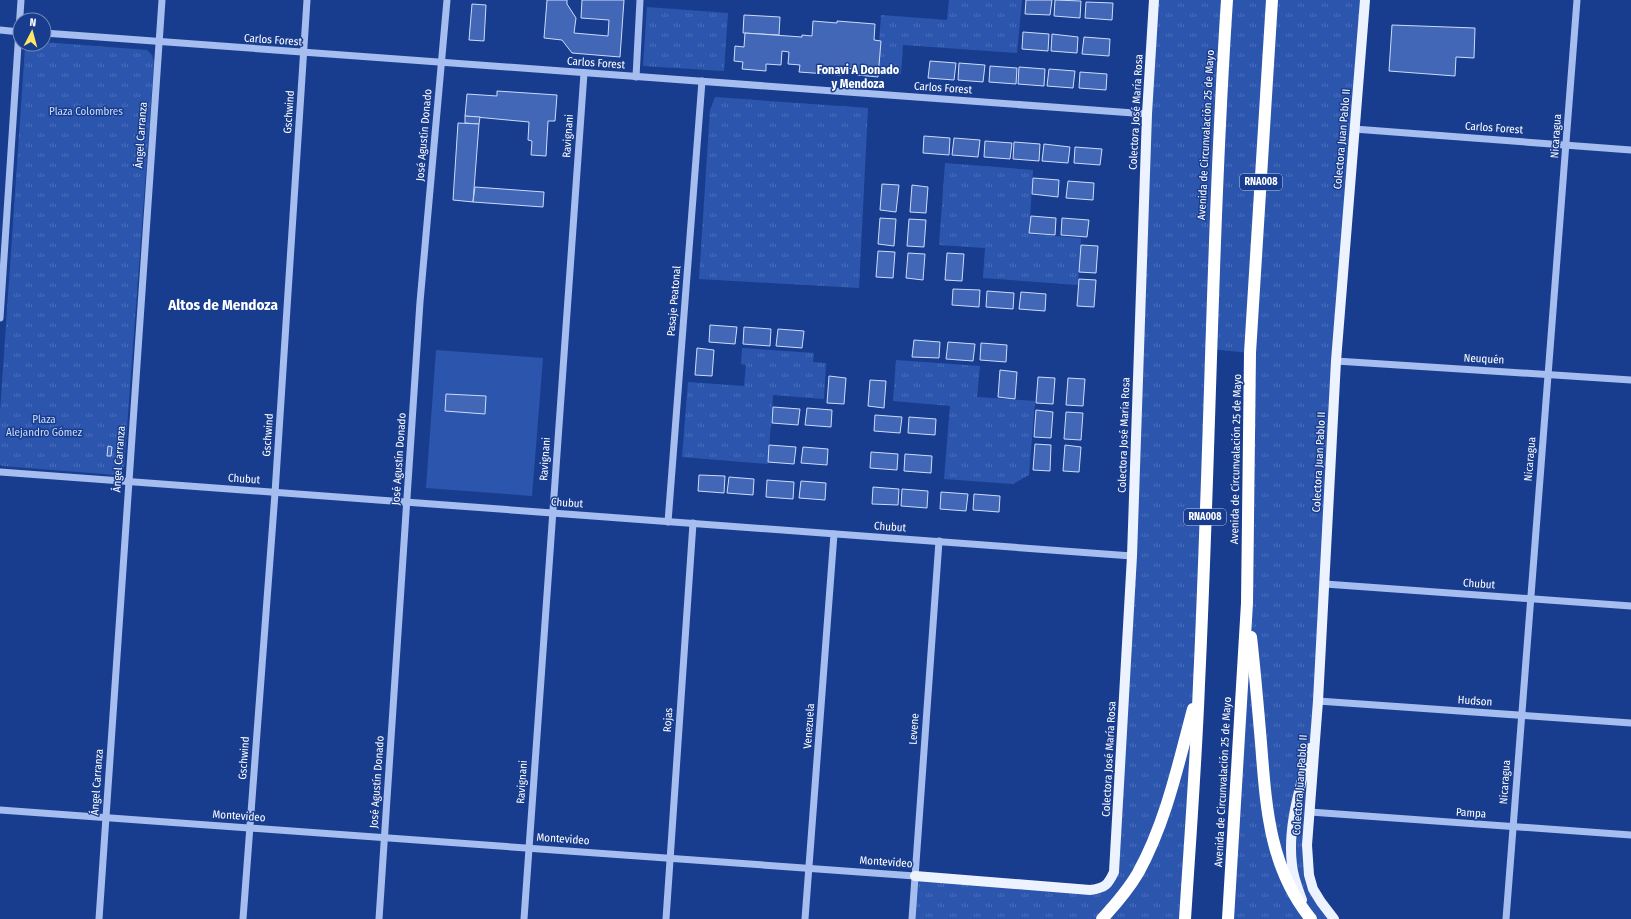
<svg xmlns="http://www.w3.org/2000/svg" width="1631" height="919" viewBox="0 0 1631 919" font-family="'Fira Sans Condensed',sans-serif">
	<defs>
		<pattern id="grass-tufts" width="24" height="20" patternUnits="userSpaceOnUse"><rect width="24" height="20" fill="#2c56ad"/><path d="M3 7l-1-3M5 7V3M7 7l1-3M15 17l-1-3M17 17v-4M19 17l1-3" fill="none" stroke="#4c6fb9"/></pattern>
	</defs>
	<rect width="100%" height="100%" fill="#193d8e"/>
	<g fill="url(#grass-tufts)">
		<polygon points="949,0 1022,0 1017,53 903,45 901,74 877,73 881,15 947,20"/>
		<polygon points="1154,0 1365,0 1336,361 1309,875 1334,919 1228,919 1247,603 1250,353 1210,349 1185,919 912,919 915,876 1101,888 1114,872"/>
		<polygon points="647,7 728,13 724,71 643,66"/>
		<polygon points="44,42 147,50 152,55 154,62 124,468 117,475 2,466 0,465 0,412 25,48 30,44 44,44"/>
		<polygon points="715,97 868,108 859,288 699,279 710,110"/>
		<polygon points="945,163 1033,170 1029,234 1081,238 1078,285 983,278 985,248 939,245"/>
		<polygon points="742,348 814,353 813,362 826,363 824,399 773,395 768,464 682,457 688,382 744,386 746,365 741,364"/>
		<polygon points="896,360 980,366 977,397 1035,401 1029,475 1013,484 944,479 950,406 893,401"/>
	</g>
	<polygon fill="#2c56ad" points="436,350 543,358 532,496 426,488"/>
	<g fill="#4267b7" stroke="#ccdbfa">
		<polygon points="547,0 567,0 567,4 576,18 574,33 608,36 609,20 581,18 582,0 624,0 620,57 572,53 562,40 544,38"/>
		<polygon points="1026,0 1052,0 1050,15 1025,14"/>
		<polygon points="1055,0 1081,1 1080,18 1054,16"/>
		<polygon points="1086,2 1113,3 1112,20 1085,18"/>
		<polygon points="472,4 486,5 484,41 469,40"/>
		<polygon points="744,15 780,17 779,35 743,33"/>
		<polygon points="813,21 837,23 837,21 875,24 874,40 881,41 878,77 857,75 857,69 842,68 841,75 799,72 800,65 788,64 789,52 782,51 781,65 766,64 766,71 742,69 743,62 734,61 735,46 744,47 745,33 802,37 802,35 812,36"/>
		<polygon points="1392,25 1475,28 1474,58 1456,57 1455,76 1389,71"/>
		<polygon points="1023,32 1049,34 1048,51 1022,49"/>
		<polygon points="1052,34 1078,37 1077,53 1051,51"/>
		<polygon points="1084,37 1110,39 1109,56 1082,54"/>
		<polygon points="930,61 956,63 954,80 928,78"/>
		<polygon points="959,63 985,65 983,82 958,80"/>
		<polygon points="990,66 1017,68 1016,84 989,82"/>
		<polygon points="1019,67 1045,69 1044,86 1018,84"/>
		<polygon points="1049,69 1075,71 1073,88 1047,86"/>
		<polygon points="1080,72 1107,74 1106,90 1079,88"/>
		<polygon points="497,91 557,95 555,121 548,121 546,156 531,155 532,141 528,140 529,122 465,116 467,94 497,96"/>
		<polygon points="465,116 480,117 479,124 465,123"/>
		<polygon points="458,123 479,124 473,202 453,200"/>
		<polygon points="924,136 950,138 949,155 923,153"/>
		<polygon points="954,138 980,140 978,157 952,155"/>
		<polygon points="985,141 1012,143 1010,159 984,157"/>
		<polygon points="1014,142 1040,144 1039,161 1013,159"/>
		<polygon points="1044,144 1070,147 1068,163 1042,161"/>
		<polygon points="1075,147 1102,149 1100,165 1074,163"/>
		<polygon points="1033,178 1059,180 1058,197 1032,194"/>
		<polygon points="1068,181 1094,183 1093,200 1066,198"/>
		<polygon points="882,184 899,185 896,212 880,210"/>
		<polygon points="912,185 928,187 926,213 910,212"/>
		<polygon points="475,187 544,192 543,207 473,202"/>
		<polygon points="1031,216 1056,218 1055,235 1029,233"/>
		<polygon points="880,218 896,219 894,246 878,244"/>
		<polygon points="1062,218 1089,220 1087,237 1061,235"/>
		<polygon points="909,219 926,220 924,247 907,246"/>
		<polygon points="1081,245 1098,246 1096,273 1079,272"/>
		<polygon points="878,251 895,252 893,278 876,277"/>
		<polygon points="908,253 925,254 923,280 906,278"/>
		<polygon points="947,253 964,254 962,281 945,280"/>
		<polygon points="1079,279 1096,280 1094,307 1077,306"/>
		<polygon points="953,289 980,290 979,307 952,305"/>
		<polygon points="987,291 1014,293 1013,309 986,307"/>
		<polygon points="1021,292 1046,294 1045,311 1019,309"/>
		<polygon points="710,325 737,327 735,344 709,342"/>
		<polygon points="744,327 771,329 770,346 743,344"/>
		<polygon points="778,329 804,331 802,348 776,346"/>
		<polygon points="914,340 940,342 939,358 912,357"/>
		<polygon points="948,342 975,344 973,361 946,359"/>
		<polygon points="981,343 1007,345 1006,362 980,360"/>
		<polygon points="697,348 714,350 712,376 695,375"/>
		<polygon points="1000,370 1017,372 1015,399 998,397"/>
		<polygon points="829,376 846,378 844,404 827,403"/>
		<polygon points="1038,377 1055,378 1053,404 1036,403"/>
		<polygon points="1068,378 1085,379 1083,406 1066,405"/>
		<polygon points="870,380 886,381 884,408 868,406"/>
		<polygon points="446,394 486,396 485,414 445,411"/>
		<polygon points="773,407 800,409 798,425 772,423"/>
		<polygon points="807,408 832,410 831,427 805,425"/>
		<polygon points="1036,410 1053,412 1051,438 1034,437"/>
		<polygon points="1066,412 1083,413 1081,440 1064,439"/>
		<polygon points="875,415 902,417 900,433 874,431"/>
		<polygon points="909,417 936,419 935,435 908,433"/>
		<polygon points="1035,444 1051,445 1050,471 1033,470"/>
		<polygon points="769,445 796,447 794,464 768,462"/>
		<polygon points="1065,445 1081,447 1079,472 1063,471"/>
		<polygon points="108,446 112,447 111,456 107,456"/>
		<polygon points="803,447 828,449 827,465 801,463"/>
		<polygon points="871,452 898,454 897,470 870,468"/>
		<polygon points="905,454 932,456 931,473 904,471"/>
		<polygon points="699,475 725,476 724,493 698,491"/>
		<polygon points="729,477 754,479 753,495 727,493"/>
		<polygon points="767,480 794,482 793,499 766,497"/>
		<polygon points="801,481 826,483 825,500 799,498"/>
		<polygon points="873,487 899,489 898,505 872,504"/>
		<polygon points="902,489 928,491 927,508 901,506"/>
		<polygon points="941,492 968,494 966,511 940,509"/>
		<polygon points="974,494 1000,496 999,512 973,510"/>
	</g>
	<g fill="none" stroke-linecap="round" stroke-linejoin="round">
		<g stroke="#a6beef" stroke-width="7">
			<polyline points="0,30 20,32"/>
			<polyline points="44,33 1147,114"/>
			<polyline points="636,77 640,0"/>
			<polyline points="1354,129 1631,150"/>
			<polyline points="0,318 21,0"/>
			<polyline points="1336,361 1631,380"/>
			<polyline points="0,472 1132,556"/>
			<polyline points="668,522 702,81"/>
			<polyline points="1325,584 1631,606"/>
			<polyline points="1318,701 1631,723"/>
			<polyline points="0,810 915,876"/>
			<polyline points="1310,812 1631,835"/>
			<polyline points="99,919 162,0"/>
			<polyline points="243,919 275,493 307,0"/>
			<polyline points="379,919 420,302 447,0"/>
			<polyline points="524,919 584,73"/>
			<polyline points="666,919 693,523"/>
			<polyline points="805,919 834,534"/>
			<polyline points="912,919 939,541"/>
			<polyline points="1506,919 1577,0"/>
		</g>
		<g stroke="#edf2ff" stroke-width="10">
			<path d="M915,876L1090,890C1105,888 1108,885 1114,872L1132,556L1147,114L1154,0"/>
			<path d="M1302,900C1298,889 1293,877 1292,865C1287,826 1301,785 1310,748"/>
			<polyline points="1334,919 1321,902 1313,889 1309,875 1307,845 1318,701 1336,361 1365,0"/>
		</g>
		<g stroke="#fff" stroke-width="12">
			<path d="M1251,637C1255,672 1258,708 1261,743C1266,806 1269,868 1311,919"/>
			<path d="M1102,919C1115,905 1128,890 1138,873C1166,822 1178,765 1193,709"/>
			<path d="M1185,919C1190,841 1196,762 1199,684C1210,456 1212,228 1227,0"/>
			<polyline points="1228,919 1247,603 1250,353 1272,0"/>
		</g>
	</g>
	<g text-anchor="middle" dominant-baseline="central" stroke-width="3" stroke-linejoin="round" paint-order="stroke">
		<g fill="#193d8e" stroke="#bac5dd" stroke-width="1">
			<rect x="1240" y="174" width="42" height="16" rx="3"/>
			<rect x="1184" y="509" width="42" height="16" rx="3"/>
		</g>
		<g font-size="10" font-weight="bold" fill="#fff">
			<text x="1261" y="182">RNA008</text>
			<text x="1205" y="517">RNA008</text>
		</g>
		<g font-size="11" fill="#fff" stroke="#193d8e">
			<text transform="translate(273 40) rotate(4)">Carlos Forest</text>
			<text transform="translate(596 63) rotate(4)">Carlos Forest</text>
			<text transform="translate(943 88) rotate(4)">Carlos Forest</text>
			<text transform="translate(289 112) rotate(-86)">Gschwind</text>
			<text transform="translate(1136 112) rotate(-87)">Colectora José María Rosa</text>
			<text transform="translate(1494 128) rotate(4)">Carlos Forest</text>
			<text transform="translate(141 135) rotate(-86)">Ángel Carranza</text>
			<text transform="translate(424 135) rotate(-85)">José Agustín Donado</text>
			<text transform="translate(1206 135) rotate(-87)">Avenida de Circunvalación 25 de Mayo</text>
			<text transform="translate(568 136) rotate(-86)">Ravignani</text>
			<text transform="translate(1556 136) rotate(-86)">Nicaragua</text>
			<text transform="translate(1342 139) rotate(-85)">Colectora Juan Pablo II</text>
			<text transform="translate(674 301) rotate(-85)">Pasaje Peatonal</text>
			<text transform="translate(1484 359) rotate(3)">Neuquén</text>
			<text transform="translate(268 435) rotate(-86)">Gschwind</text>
			<text transform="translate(1124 435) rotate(-88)">Colectora José María Rosa</text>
			<text transform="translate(119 459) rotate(-86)">Ángel Carranza</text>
			<text transform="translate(399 459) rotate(-86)">José Agustín Donado</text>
			<text transform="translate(545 459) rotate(-86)">Ravignani</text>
			<text transform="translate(1236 459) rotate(-89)">Avenida de Circunvalación 25 de Mayo</text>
			<text transform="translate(1530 459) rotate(-85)">Nicaragua</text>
			<text transform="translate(1319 462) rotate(-87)">Colectora Juan Pablo II</text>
			<text transform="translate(244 479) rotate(4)">Chubut</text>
			<text transform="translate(567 503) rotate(4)">Chubut</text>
			<text transform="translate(890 527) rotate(4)">Chubut</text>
			<text transform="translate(1479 584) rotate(4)">Chubut</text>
			<text transform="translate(1475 701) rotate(4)">Hudson</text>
			<text transform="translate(668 720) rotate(-86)">Rojas</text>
			<text transform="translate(809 726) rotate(-86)">Venezuela</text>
			<text transform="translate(914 729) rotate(-86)">Levene</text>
			<text transform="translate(244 758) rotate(-86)">Gschwind</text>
			<text transform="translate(1109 759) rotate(-87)">Colectora José María Rosa</text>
			<text transform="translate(97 782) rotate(-86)">Ángel Carranza</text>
			<text transform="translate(377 782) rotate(-86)">José Agustín Donado</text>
			<text transform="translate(522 782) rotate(-86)">Ravignani</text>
			<text transform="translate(1223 782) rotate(-87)">Avenida de Circunvalación 25 de Mayo</text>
			<text transform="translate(1505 782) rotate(-86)">Nicaragua</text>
			<text transform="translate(1300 785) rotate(-86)">Colectora Juan Pablo II</text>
			<text transform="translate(1471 813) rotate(4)">Pampa</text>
			<text transform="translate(239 816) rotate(4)">Montevideo</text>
			<text transform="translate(563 839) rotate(4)">Montevideo</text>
			<text transform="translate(886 862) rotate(4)">Montevideo</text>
		</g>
		<g font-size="11" fill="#ccdbfa" stroke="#193d8e">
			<text x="86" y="111">Plaza Colombres</text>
			<text x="44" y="419">Plaza<tspan x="44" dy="13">Alejandro Gómez</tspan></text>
		</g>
		<g font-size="12" font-weight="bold" fill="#fff" stroke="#193d8e">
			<text x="858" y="70">Fonavi A Donado<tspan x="858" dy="14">y Mendoza</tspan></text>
		</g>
		<g font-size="15" font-weight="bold" fill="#fff" stroke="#193d8e">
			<text x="223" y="305">Altos de Mendoza</text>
		</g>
	</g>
	<g transform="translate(32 32) rotate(6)"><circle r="19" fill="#193d8e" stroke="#758bbb"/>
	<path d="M0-3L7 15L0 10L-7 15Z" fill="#ffe663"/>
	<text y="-6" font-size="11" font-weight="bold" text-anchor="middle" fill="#ffffff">N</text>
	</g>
</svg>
